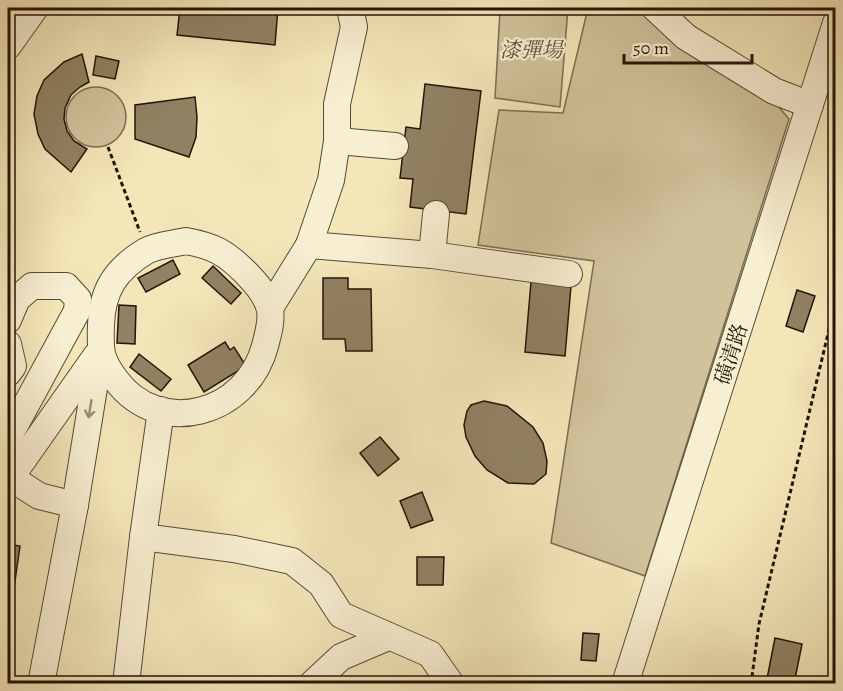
<svg xmlns="http://www.w3.org/2000/svg" width="843" height="691" viewBox="0 0 843 691" font-family="Alegreya,'Noto Serif TC',serif">
	<rect width="100%" height="100%" fill="#f3e7ba"/>
	<filter id="stains"><feTurbulence type="fractalNoise" baseFrequency=".00333" numOctaves="4"/><feColorMatrix values="0 0 0 0 .2 0 0 0 0 .09 0 0 0 0 .02 0 0 0 .5 -.17"/></filter>
	<radialGradient id="worn" r=".72"><stop offset=".6" stop-color="#630" stop-opacity="0"/><stop offset="1" stop-color="#630" stop-opacity=".3"/></radialGradient>
	<g fill="#d0c39c" stroke="#7a6c52" stroke-width="1.5">
		<polygon points="449,8 568,8 560,107 495,98 500,11"/>
		<polygon points="588,8 640,8 685,48 772,99 789,119 645,576 551,543 594,261 478,245 499,110 563,113"/>
		<circle cx="96" cy="117" r="30"/>
	</g>
	<g fill="#908264" stroke="#251407" stroke-width="1.5">
		<polygon points="180,8 278,8 275,45 177,35"/>
		<polygon points="82,54 89,82 80,87 71,95 65,108 64,119 67,131 74,141 87,149 71,172 45,149 38,134 34,114 37,96 44,80 64,62"/>
		<polygon points="96,56 119,61 115,79 93,75"/>
		<polygon points="425,84 481,91 466,214 410,207 413,179 400,178 406,127 420,129"/>
		<polygon points="195,97 197,117 196,137 189,157 135,139 135,105"/>
		<polygon points="173,260 180,274 146,292 138,278"/>
		<polygon points="213,266 241,293 231,304 202,278"/>
		<polygon points="323,278 348,278 348,289 371,289 372,351 346,351 345,339 323,339"/>
		<polygon points="531,282 571,286 565,356 525,352"/>
		<polygon points="797,290 815,296 803,332 786,326"/>
		<polygon points="119,305 136,306 135,344 117,343"/>
		<polygon points="225,342 230,350 234,347 246,366 204,392 188,365"/>
		<polygon points="139,354 171,379 161,391 130,367"/>
		<polygon points="484,401 507,406 533,427 543,443 547,461 546,474 534,484 508,483 487,470 475,456 466,437 464,425 467,411 471,405"/>
		<polygon points="380,437 399,459 378,476 360,453"/>
		<polygon points="422,492 433,520 411,528 400,501"/>
		<polygon points="8,544 20,546 8,630"/>
		<polygon points="417,557 444,557 443,585 417,585"/>
		<polygon points="583,633 599,634 596,661 581,660"/>
		<polygon points="775,638 802,644 794,684 766,684"/>
		<polygon points="656,677 682,683 681,684 655,684"/>
	</g>
	<g fill="none" stroke-linecap="round" stroke-linejoin="round">
		<g stroke="#584934" stroke-width="28">
			<g id="minor">
				<polyline points="655,8 686,37 774,91 810,105"/>
				<polyline points="8,46 35,8"/>
				<polyline points="337,141 395,146"/>
				<path d="M186,241C213,246 225,252 245,272C255,282 267,295 270,310C272,322 268,334 265,346C247,414 160,439 116,380C100,359 100,351 101,325C102,290 116,269 146,251C157,245 173,244 186,241Z"/>
				<polyline points="309,245 432,255 569,274"/>
				<polyline points="432,255 436,214"/>
				<polyline points="270,308 309,245 331,180 337,141 337,104 354,27 350,8"/>
				<polyline points="8,320 17,299 32,286 66,286 78,299 77,311 8,438"/>
				<polyline points="8,344 13,366 8,373"/>
				<polyline points="8,476 39,496 75,505"/>
				<polyline points="11,477 96,356"/>
				<polyline points="143,537 234,549 292,561 321,584 341,615 430,654 451,684"/>
				<polyline points="41,684 75,505 100,351"/>
				<polyline points="126,684 143,537 161,410"/>
				<polyline points="312,684 341,657 388,637"/>
				<polyline points="625,684 836,23"/>
			</g>
		</g>
		<g stroke="#251407" stroke-width="3" stroke-dasharray="4.5 3" stroke-linecap="butt">
			<polyline points="108,147 140,232"/>
			<polyline points="751,684 759,624 836,300"/>
		</g>
		<use href="#minor" stroke="#f7efd2" stroke-width="26"/>
	</g>
	<defs><path id="oneway-shaft" d="M-6 0H5M1.5-3L5.5 0L1.5 3" fill="none" stroke-width="1.6" stroke-linecap="round" stroke-linejoin="round" transform="scale(1.5)"/></defs>
	<use stroke="#988c77" href="#oneway-shaft" transform="translate(90 409) rotate(99)"/>
	<g text-anchor="middle" dominant-baseline="central" stroke-width="4.5" stroke-linejoin="round" paint-order="stroke">
		<g font-size="21" font-style="italic" fill="#61513b" stroke="#f7efd2">
			<text x="531" y="50">漆彈場</text>
		</g>
		<g font-size="21" fill="#251407" stroke="#f7efd2">
			<text transform="translate(731 354) rotate(-72)">磺清路</text>
		</g>
	</g>
	<rect width="843" height="691" fill="none" stroke="#f3e7ba" stroke-width="30"/>
	<rect x="9" y="9" width="825" height="673" fill="none" stroke="#251407" stroke-width="3"/>
	<rect x="15" y="15" width="813" height="661" fill="none" stroke="#251407" stroke-width="1.5"/>
	<path d="M624 54v9h128v-9" fill="none" stroke="#251407" stroke-width="3"/>
	<text x="633" y="54" font-size="18" fill="#251407" stroke="#f7efd2" stroke-width="4.5" paint-order="stroke">50 m</text>
	<rect width="100%" height="100%" filter="url(#stains)"/>
	<rect width="100%" height="100%" fill="url(#worn)"/>
</svg>
